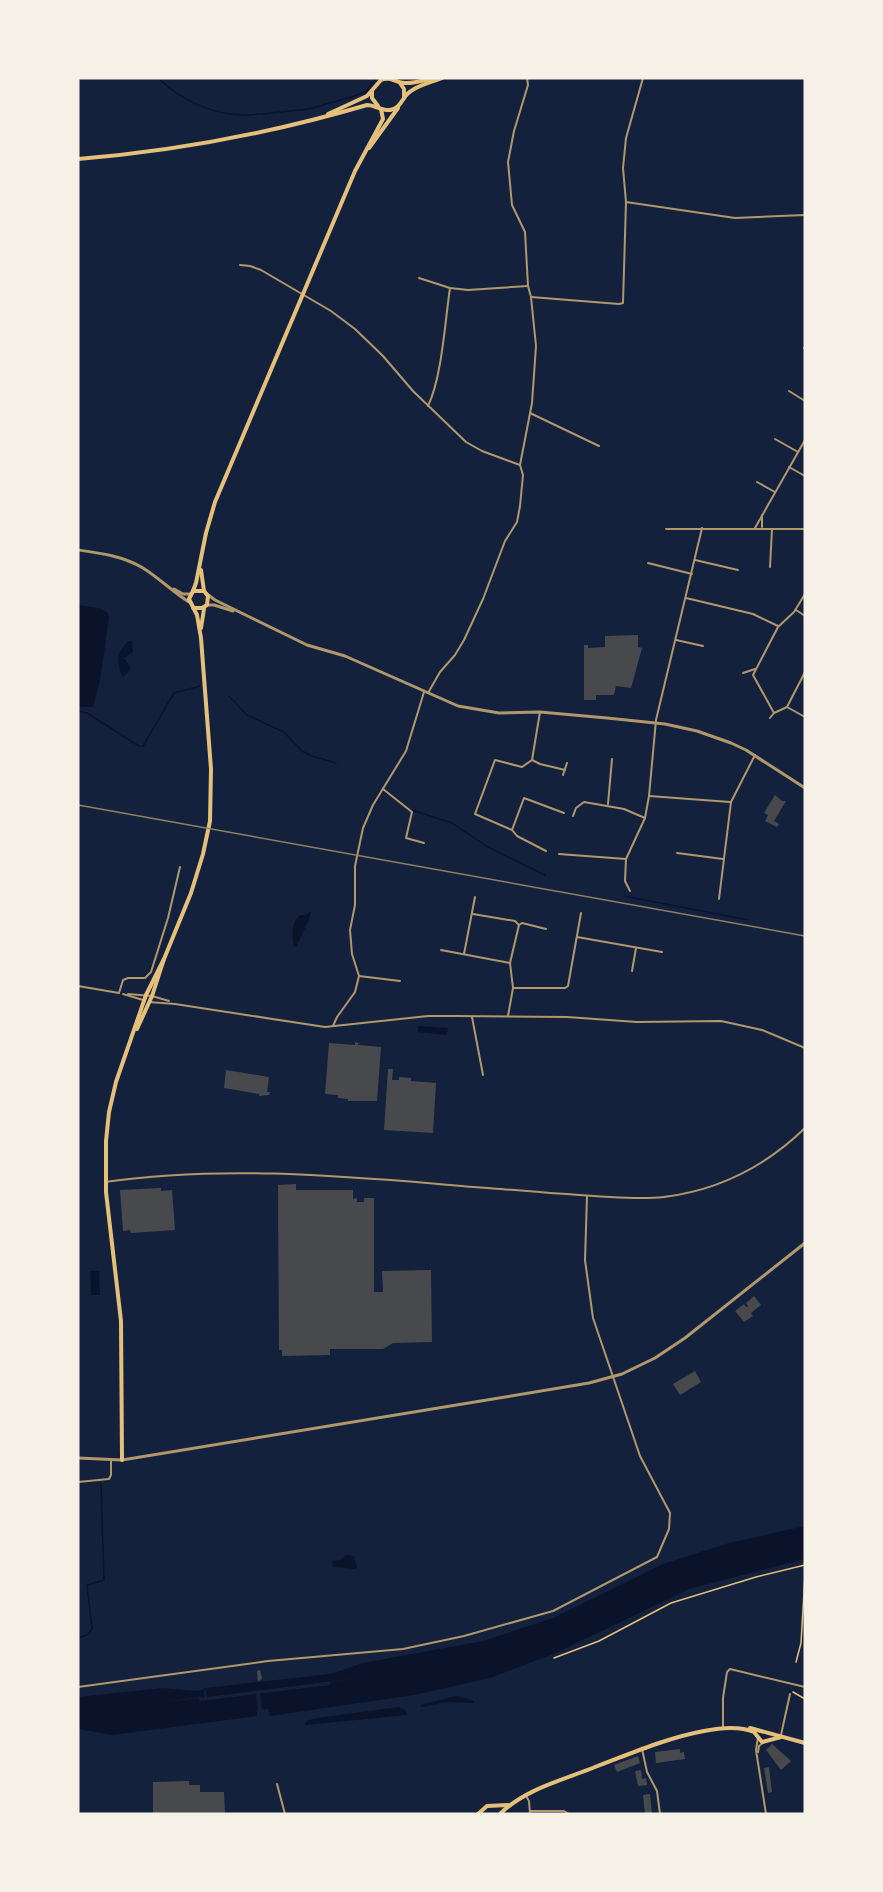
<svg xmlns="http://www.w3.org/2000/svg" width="883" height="1892" viewBox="0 0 883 1892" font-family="Overpass,sans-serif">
	<rect width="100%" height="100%" fill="#14213d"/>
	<g fill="#0b132b" fill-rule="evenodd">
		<polygon points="78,605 99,608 108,613 109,618 100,680 93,707 78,707"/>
		<path d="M129,641H132L133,652L124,658L130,666V670L123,677C116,662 116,652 129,641Z"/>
		<path d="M311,911L310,918L296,947H294C292,935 290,924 300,915H305Z"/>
		<polygon points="418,1026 448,1028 447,1035 418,1032"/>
		<polygon points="90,1271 99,1271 100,1295 91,1295"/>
		<path d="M805,1526V1559L689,1589L556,1653L490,1678L414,1695L270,1716L268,1709L257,1710V1716L112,1735L78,1729V1697L162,1688L199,1691L205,1688L330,1674L363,1663L483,1641L553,1618L663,1564L729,1543ZM327,1682H330V1685L200,1701L202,1698Z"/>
		<polygon points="346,1555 354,1556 357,1567 355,1569 333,1567 332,1561 340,1560"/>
		<path d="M456,1696L474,1701V1703C465,1703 456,1702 447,1702C438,1703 430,1706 421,1707L420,1705Z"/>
		<polygon points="398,1707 404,1709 408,1715 305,1725 306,1721 317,1718"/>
	</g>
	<polygon fill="#14213d" points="383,1675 330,1682 330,1685 260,1693 262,1710 258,1710 256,1694 200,1701 199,1698 147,1704 201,1697 205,1698 204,1693 205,1688 207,1697"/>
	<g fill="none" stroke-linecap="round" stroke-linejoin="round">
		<g stroke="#0b132b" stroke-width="1.5">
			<path d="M158,78C185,104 222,119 260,114"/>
			<polyline points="402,78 407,78"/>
			<polyline points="262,114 309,109 351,97 366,92 376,78"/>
			<polyline points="229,696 247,715 284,732 302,751 312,756 336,763"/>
			<polyline points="78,711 87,713 139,746 143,746 174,693 200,686"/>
			<polyline points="412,810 452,823 488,847 545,875"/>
			<polyline points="624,896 748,920"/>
			<polyline points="78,1638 89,1634 92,1629 87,1585 104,1580 101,1484"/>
		</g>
	</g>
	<g fill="#48494c">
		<polygon points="638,635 638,647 642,648 631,688 616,686 614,695 596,695 596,700 584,700 584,645 588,645 588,648 605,647 605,636"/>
		<polygon points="775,795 782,801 786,801 774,821 779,824 777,827 765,821 768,815 764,813"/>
		<polygon points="355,1042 359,1043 358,1045 381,1047 377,1101 348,1101 348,1099 338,1098 338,1095 325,1094 329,1043 355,1045"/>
		<polygon points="388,1069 393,1069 392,1080 399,1080 399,1077 411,1078 411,1081 436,1083 433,1133 384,1130"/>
		<polygon points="226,1070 269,1077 267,1092 270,1092 269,1095 259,1096 259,1094 224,1088"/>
		<polygon points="296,1184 296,1190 353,1190 353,1199 357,1198 357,1202 364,1202 364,1198 374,1198 374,1292 383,1292 382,1271 431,1270 432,1342 393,1343 383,1349 330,1349 330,1355 282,1356 282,1350 279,1350 278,1185"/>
		<polygon points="161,1188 161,1191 172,1190 175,1230 131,1233 130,1230 123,1231 120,1190"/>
		<polygon points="754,1296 761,1305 751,1313 753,1316 744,1322 735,1311 744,1304 746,1307 748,1306 746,1303"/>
		<polygon points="695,1371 701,1382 680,1395 673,1384"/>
		<polygon points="260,1670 262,1679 258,1681 257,1671"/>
		<polygon points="772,1744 791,1761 781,1770 766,1750"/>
		<polygon points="680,1749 680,1753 684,1752 685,1759 656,1763 655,1752"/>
		<polygon points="638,1756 640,1763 617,1772 614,1765"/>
		<polygon points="769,1767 772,1792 768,1793 764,1768"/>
		<polygon points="641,1770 642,1779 646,1778 647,1785 638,1786 635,1771"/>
		<polygon points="189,1781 189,1785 200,1785 200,1792 224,1792 225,1814 153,1814 153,1782"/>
		<polygon points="650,1794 652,1814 645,1814 643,1795"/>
	</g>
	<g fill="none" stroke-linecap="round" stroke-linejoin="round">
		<g stroke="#e5c07b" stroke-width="1.5">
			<polyline points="554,1658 599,1641 671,1603 756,1577 805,1565"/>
			<polyline points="796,1662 801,1643 805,1575"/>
			<polyline points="793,1692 805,1699"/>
		</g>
		<g stroke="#b1986c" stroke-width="2">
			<polyline points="626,202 735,218 805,215"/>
			<polyline points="240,265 250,266 261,270 331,311 355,329 383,356 413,391 466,442 482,451 520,465"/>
			<polyline points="419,278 450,288 468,290 528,286"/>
			<polyline points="531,297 619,304 623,303 626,202 623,168 626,138 643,78"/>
			<polyline points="804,348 805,349"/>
			<polyline points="789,391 805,401"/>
			<path d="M428,406C442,377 445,321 450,288"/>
			<polyline points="530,413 599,446"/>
			<polyline points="775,439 798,452"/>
			<polyline points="789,467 805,476"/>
			<polyline points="757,482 775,492"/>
			<polyline points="762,515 762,527"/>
			<polyline points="755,528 805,440"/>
			<polyline points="666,529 805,529"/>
			<polyline points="695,560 738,570"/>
			<polyline points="648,563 692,574"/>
			<polyline points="770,567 772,529"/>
			<polyline points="805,594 794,612 778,627 753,675 774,713 787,707 805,717"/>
			<polyline points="686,598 753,614 778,626"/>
			<polyline points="796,610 805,616"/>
			<polyline points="676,640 703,646"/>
			<polyline points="743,673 755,669"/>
			<polyline points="428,693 440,672 455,655 464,640 483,599 505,541 517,522 520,506 523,475 520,465 532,403 536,346 531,297 528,286 525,232 512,205 508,162 514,131 528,85 527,78"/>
			<polyline points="787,707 805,672"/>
			<polyline points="540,712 532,760 522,767 495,760 475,814 512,830 524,798 564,813"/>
			<polyline points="770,718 774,713"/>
			<polyline points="532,760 540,764 565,770"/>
			<polyline points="563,775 567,763"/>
			<polyline points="383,789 412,812 406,838 424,843"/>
			<polyline points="649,796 730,802"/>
			<polyline points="608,804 612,759"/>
			<polyline points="573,816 576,808 584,802 624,809 645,818"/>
			<polyline points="513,831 517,836 546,851"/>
			<polyline points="677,853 723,859"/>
			<polyline points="559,854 626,859"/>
			<polyline points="630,891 625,881 626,859 645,818 649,796 656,720 702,528"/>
			<polyline points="719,899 731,802 755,755"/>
			<polyline points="473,914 515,921 519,925"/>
			<polyline points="577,937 662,952"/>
			<polyline points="441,950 510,963"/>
			<polyline points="464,954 475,897"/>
			<polyline points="632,971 636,948"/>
			<polyline points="359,976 400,981"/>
			<polyline points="78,986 119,993"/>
			<polyline points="513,988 565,988 568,986 581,913"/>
			<polyline points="119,993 123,980 128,978 145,978 151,972 168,918 180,867"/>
			<polyline points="123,994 143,1000"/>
			<polyline points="128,994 152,996 169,1001"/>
			<polyline points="149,1002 175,1004 325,1027 428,1016 455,1016 567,1017 637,1022 721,1021 762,1030 805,1048"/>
			<polyline points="508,1016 513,988 510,963 519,925 522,923 546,929"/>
			<polyline points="472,1017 483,1075"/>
			<polyline points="333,1026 337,1017 355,992 359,976 352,954 350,930 355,905 355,866 363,828 373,805 406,751 424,692"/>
			<path d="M105,1182C236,1163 369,1179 501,1189C537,1192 573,1195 610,1197C628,1198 646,1199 664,1197C719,1190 766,1166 805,1128"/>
			<polyline points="78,1482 109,1479 111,1475 111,1460"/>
			<polyline points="78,1687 268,1661 403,1649 464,1636 553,1611 657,1557 669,1529 670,1513 640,1456 593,1318 585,1260 587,1196"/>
			<polyline points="723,1728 723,1698 727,1672 730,1669 805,1687"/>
			<polyline points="781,1735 790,1694"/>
			<polyline points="758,1737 756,1750 766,1814"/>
			<polyline points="642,1749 647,1772 657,1791 660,1814"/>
			<polyline points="758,1752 759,1746 764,1742"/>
			<polyline points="277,1784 285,1814"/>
			<polyline points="526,1796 529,1801 530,1814"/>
			<polyline points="530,1811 564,1811 569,1814"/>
		</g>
		<g stroke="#b1986c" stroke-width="3">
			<path d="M78,550C100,553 123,556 143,568C159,578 173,592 189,602"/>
			<polyline points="174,589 183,594 190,594"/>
			<polyline points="207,594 215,600 307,645 345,656 458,706 499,713 540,712 607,718 665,724 697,731 731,743 746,750 805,788"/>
			<polyline points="207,605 214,605 233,611"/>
			<polyline points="78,1458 122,1460 493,1399 589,1383 622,1374 655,1358 685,1338 805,1243"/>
		</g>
		<g stroke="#e5c07b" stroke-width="4">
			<polyline points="369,148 398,108"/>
			<polyline points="201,570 204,591"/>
			<polyline points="193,591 196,583 206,533 215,502 355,171 383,119 381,109"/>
			<polyline points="201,628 204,609"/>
			<polyline points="137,1029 152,996 164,959 191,893 203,854 210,821 211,769 201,638 197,615 189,599 193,591 204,591 208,596 207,605 202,608 193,608"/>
			<polyline points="122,1460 121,1321 106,1192 106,1141 109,1112 116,1082 146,995 164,959"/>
			<polyline points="750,1728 805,1743"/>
			<polyline points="478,1814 487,1806 508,1805"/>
			<path d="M500,1814C525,1789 563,1780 595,1767C630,1754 666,1738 704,1731C719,1728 740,1726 754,1732L762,1742L781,1737"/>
		</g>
		<g stroke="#e5c07b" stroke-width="4">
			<polyline points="400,83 404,89 404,98"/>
			<polyline points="372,91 372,98 378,106"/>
			<path d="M328,114L367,96L381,80C391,76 394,82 404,83C413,84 424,80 433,78"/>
			<path d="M78,159C176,151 272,133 367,105C375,105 382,111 390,110C402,108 402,96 411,91C419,85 432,82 442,78"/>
		</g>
		<polyline stroke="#918062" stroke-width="1.5" points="78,805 805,936"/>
	</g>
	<rect width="883" height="1892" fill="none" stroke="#f6f1e7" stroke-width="159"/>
</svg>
